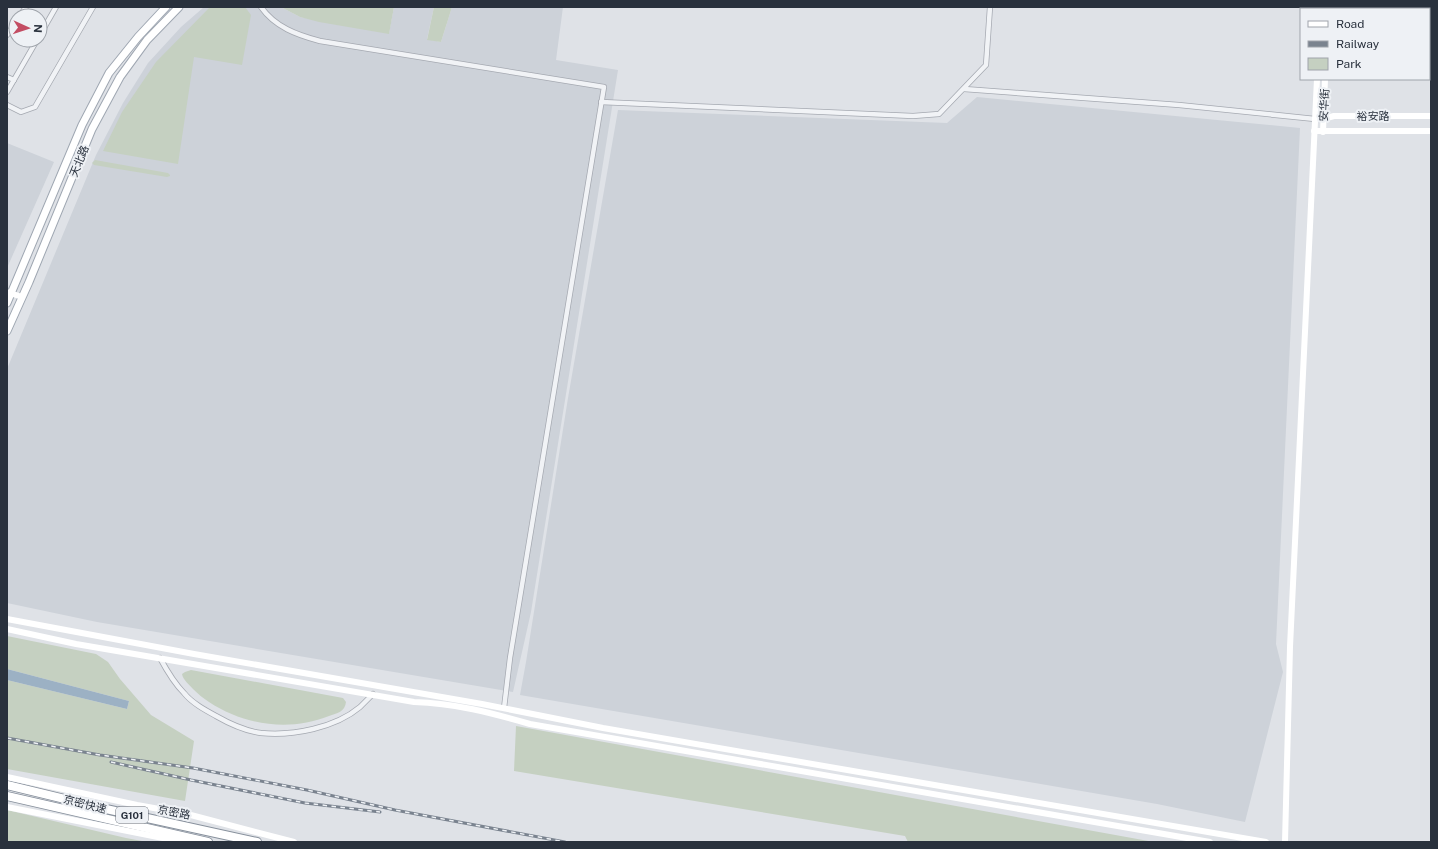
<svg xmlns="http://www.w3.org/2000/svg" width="1438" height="849" viewBox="0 0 1438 849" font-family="'Public Sans','Noto Sans SC',sans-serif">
	<rect width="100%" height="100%" fill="#dfe2e7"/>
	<g fill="#cdd2d9">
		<polygon points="204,7 281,7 300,17 389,33 394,7 434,7 427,39 441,42 452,7 563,7 556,60 618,70 531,612 513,692 97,622 7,603 7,369 96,155 123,103 148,63 181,27"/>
		<polygon points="977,97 1300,128 1276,644 1283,672 1245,822 1157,804 520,695 526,662 568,398 618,110 947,123"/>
		<polygon points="7,143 54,162 7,268"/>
	</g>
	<g fill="#c5d0c1">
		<polygon points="210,7 245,7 251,15 242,65 194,57 178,164 103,151 122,112 156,62"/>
		<polygon points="281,7 394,7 389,34 319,22 300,17"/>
		<polygon points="434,7 452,7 441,42 427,40"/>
		<polygon points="95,160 168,173 170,175 170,176 167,177 94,165 92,163"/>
		<polygon points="7,636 96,654 108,662 120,679 151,715 194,741 185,801 7,769 7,680 127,709 129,701 7,669"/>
		<path d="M191,670L343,698L346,702C345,712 337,713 329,716C289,732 244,725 209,702C203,698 198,694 193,689C189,684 183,680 182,674L185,672Z"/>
		<polygon points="516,726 1154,842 908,842 905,836 514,771"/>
		<polygon points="7,810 126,838 142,841 141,842 7,842"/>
	</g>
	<polygon fill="#9cb1c4" points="7,669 129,701 127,709 7,680"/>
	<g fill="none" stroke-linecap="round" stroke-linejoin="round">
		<g stroke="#a5a9b1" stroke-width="6">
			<g id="street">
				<path d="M261,7C275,27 297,35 320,41L604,87L510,658L504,708"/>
				<polyline points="20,16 26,7"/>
				<polyline points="7,35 16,22"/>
				<polyline points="40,35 56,7"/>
				<polyline points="7,77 14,80"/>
				<polyline points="964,89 1179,105 1315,119"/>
				<polyline points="7,92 37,40"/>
				<polyline points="601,102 913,116 939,114 986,65 990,7"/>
				<polyline points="7,105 21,112 35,107 93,7"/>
				<path d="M160,658C167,671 174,683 184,693C192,703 205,710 216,716C230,724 245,731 261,733C293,736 335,728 360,707C364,703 368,699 373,694"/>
			</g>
		</g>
		<g stroke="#9fa7b2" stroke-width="9">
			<g id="primary">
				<polyline points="7,303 82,125 109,73 138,37 166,7"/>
				<polyline points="7,331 29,282 92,129 120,77 147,40 179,7"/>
			</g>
		</g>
		<g stroke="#87909c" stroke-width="10">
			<g id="highway">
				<polyline points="7,785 106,809 257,842"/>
				<polyline points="7,796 208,842"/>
			</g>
		</g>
		<use href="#street" stroke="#f1f3f6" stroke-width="4.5"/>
		<g stroke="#fff" stroke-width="6">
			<polyline points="1321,9 1321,7"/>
			<polyline points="1330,9 1330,7"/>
			<polyline points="1315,119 1323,119 1334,116 1431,116"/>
			<polyline points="1314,131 1431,131"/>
			<polyline points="1323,132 1325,79"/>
			<polyline points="7,292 22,297"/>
			<polyline points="7,619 194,654 482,704 603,728 1266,842"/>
			<path d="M7,629L76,644L414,702C454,703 492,713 530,724L1210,842"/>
			<polyline points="7,777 137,805 187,814 294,842"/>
			<polyline points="7,807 183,842"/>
			<polyline points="1285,842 1290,647 1317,79"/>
		</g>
		<use href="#primary" stroke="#fff" stroke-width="7"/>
		<use href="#highway" stroke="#fff" stroke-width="8"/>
		<g stroke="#7a838f" stroke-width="3">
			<g id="rail">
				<polyline points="7,738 100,755 193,768 307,790 395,810 565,842"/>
				<polyline points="111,762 191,780 305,803 380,812"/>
			</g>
		</g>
		<use href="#rail" stroke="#eef1f5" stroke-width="1.5" stroke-dasharray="4.5" stroke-linecap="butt"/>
	</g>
	<g text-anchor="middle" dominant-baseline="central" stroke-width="4" stroke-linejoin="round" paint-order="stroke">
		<rect fill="#eef1f5" stroke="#646b74" stroke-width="1" x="116" y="807" width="32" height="16" rx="3"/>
		<g font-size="10" font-weight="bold" fill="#29313d">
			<text x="132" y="815">G101</text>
		</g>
		<g font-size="11" fill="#29313d" stroke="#eef1f5">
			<text transform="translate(1324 105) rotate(-87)">安华街</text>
			<text x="1373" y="116">裕安路</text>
			<text transform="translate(79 161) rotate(-68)">天北路</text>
			<text transform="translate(85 804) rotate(14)">京密快速</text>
			<text transform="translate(174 812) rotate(11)">京密路</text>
		</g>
	</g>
	<rect width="1438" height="849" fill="none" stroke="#29313d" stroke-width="16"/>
	<rect x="1300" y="8" width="130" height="72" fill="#eef1f5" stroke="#9fa4ab"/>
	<rect x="1308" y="21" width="20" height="6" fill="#ffffff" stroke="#9fa4ab"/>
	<text x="1336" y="28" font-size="12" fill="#29313d">Road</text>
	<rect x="1308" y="41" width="20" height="6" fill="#7a838f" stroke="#9fa4ab"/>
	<text x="1336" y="48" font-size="12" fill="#29313d">Railway</text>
	<rect x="1308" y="58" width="20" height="12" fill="#c5d0c1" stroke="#9fa4ab"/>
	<text x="1336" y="68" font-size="12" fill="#29313d">Park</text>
	<g transform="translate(28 28) rotate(93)"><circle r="19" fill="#eef1f5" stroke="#9fa4ab"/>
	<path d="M0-3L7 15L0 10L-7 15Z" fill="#c34d63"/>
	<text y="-6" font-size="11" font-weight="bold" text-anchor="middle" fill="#29313d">N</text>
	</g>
</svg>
